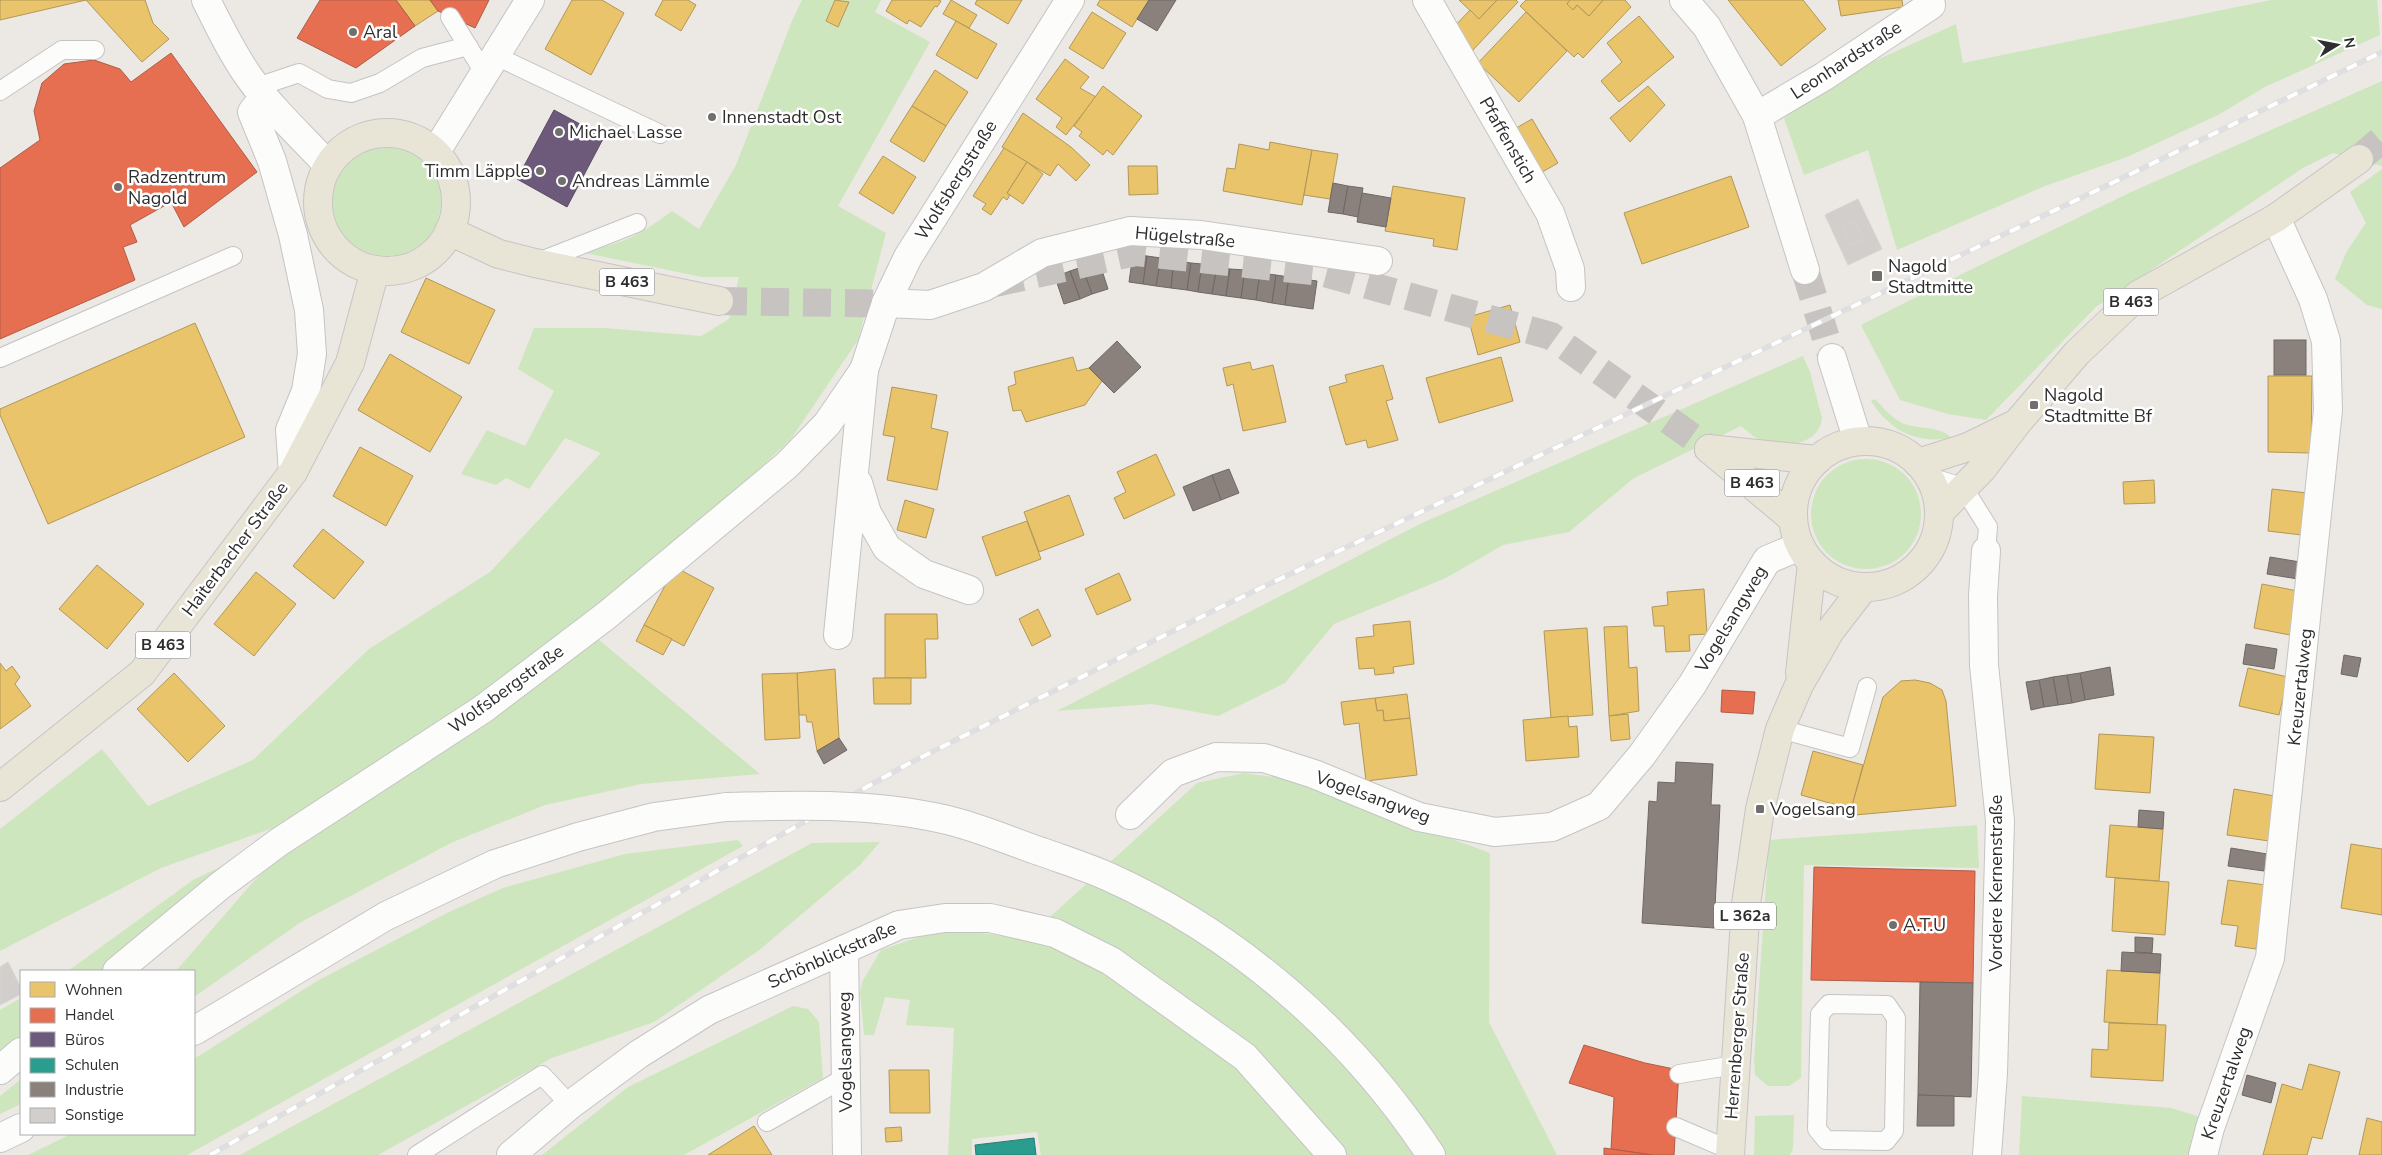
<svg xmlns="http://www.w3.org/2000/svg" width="2382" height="1155" viewBox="0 0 2382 1155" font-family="'Nunito Sans',sans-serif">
	<rect width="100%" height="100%" fill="#ece8e4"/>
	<g fill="#cee6be">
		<path d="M802,0H881L875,12L930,42L838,206L886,233L858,340L791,439L699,525L592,634L760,774L641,784L545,805L453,842L301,922L194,997V971H176L253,882L287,848L270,829L161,868L0,951V829L102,749L148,806L253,760L369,649L490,572L601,453L565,438L529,489L506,478L496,485L461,474L487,430L525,446L554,391L518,369L534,328H605L701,336L729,319L739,277H702L580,252C622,244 637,237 672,211L699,229L736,165L792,21Z"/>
		<polygon points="2271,0 2377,0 2380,35 2265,87 2218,115 2127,157 2045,186 1897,250 1868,150 1804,175 1784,118 1846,74 1956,24 1963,63"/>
		<polygon points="2382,81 2382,166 2333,153 2303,168 2096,307 1986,420 1948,414 1900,400 1861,325 1970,270 2129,193"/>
		<circle cx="387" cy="202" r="54"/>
		<polygon points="2382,169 2382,309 2367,305 2335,279 2347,251 2366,223 2350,192"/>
		<path d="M1803,356L1810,372L1822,418C1819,449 1775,449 1753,436C1749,433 1745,429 1741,426L1634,478L1569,532L1503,545L1446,578L1334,624L1285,683L1218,716L1152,704L1057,711L1422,523Z"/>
		<path d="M1875,399C1883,408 1892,418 1902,423C1918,430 1941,425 1951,438C1917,444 1890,431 1871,401Z"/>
		<circle cx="1866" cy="514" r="55"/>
		<polygon points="1244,773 1289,779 1490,853 1489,1022 1557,1155 1041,1155 1037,1132 972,1139 972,1155 948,1155 954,1028 906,1025 910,1000 885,997 874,1035 864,1035 860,992 863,980 881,950 933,932 970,932 1027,938 1197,783"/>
		<polygon points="1977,825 1979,868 1804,865 1801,1078 1789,1086 1768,1086 1755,1075 1754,1060 1769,840"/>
		<polygon points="738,840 743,846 187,1155 28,1155 71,1134 194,1134 194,1059 317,981 449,912 503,888 625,854"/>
		<polygon points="880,842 860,865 758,951 654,1022 552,1058 378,1155 240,1155 812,843"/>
		<polygon points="241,857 110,971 68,971 193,880"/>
		<polygon points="21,998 21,1045 0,1063 0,1010"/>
		<polygon points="793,1006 808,1009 819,1022 823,1078 684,1155 542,1155 628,1087"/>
		<polygon points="21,1079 21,1104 0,1114 0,1096"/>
		<polygon points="2022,1096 2171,1108 2220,1123 2213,1155 2019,1155"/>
		<polygon points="1794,1115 1793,1148 1790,1155 1754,1155 1755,1116"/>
	</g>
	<g fill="#e9c46a" stroke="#b19758">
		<polygon points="0,0 145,0 153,23 169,39 142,62 86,0 0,20"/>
		<polygon points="396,0 430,0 438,11 415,26"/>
		<polygon points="572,0 602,0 624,13 591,75 545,49"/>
		<polygon points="663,0 688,0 696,5 681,31 655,15"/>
		<polygon points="835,0 849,2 838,27 826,21"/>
		<polygon points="892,0 939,0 941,1 937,7 935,6 921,27 909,20 907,24 886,11"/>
		<polygon points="951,0 977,15 969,28 943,14"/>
		<polygon points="977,0 1022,0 1008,24 975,4"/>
		<polygon points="1100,0 1149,0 1132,27 1097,5"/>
		<polygon points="1459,0 1497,0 1479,19"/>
		<polygon points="1497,0 1516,0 1518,2 1473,50 1452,29 1470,10 1479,19"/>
		<polygon points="1526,0 1570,0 1567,4 1573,10 1577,5 1589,16 1603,0 1625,0 1631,7 1583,58 1578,53 1574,57 1520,6"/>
		<polygon points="1570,0 1603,0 1589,16 1577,5 1573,10 1567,4"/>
		<polygon points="1728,0 1803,0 1826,29 1781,66"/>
		<polygon points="1838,0 1902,0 1903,7 1841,16"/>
		<polygon points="1092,12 1126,33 1103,69 1069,48"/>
		<polygon points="1526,12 1567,51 1519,102 1478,63"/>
		<polygon points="1639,16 1674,57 1619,102 1601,81 1622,62 1607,43"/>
		<polygon points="956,21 997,44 977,79 936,55"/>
		<polygon points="1065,59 1089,77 1080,88 1096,97 1066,135 1056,127 1062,118 1036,99"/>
		<polygon points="935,70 968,92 946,126 912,106"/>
		<polygon points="1103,86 1142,116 1113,155 1107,150 1103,155 1079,136 1082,132 1074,126"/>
		<polygon points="1648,86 1665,105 1630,142 1610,118"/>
		<polygon points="912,106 946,126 924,162 890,141"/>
		<polygon points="1023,113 1071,147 1090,165 1076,181 1058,164 1050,176 1002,147"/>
		<polygon points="1532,119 1558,163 1537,175 1511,131"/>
		<polygon points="1270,142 1312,150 1302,205 1223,191 1227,168 1235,169 1239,144 1269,150"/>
		<polygon points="1004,148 1027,162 1007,193 1010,195 1007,200 1003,197 991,215 982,209 986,204 973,196"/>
		<polygon points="1312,150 1338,154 1330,199 1304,195"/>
		<polygon points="883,156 916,177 893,214 859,193"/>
		<polygon points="1027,162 1043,174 1023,204 1007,193"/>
		<polygon points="1128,166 1157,166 1158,194 1129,195"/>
		<polygon points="1731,176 1749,227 1642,264 1624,213"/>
		<polygon points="1393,186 1465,198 1457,250 1433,246 1434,239 1385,231"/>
		<polygon points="426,278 495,310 469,364 401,332"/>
		<polygon points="1510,305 1520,342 1478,355 1468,317"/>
		<polygon points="195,323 245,437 48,524 0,415 0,409"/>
		<polygon points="390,354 462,397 430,452 358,410"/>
		<polygon points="1073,357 1077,371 1089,368 1102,381 1085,405 1026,422 1021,410 1013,411 1008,387 1016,384 1014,372"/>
		<polygon points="1501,357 1513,401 1439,423 1426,378"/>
		<polygon points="1250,362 1252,370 1273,365 1286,422 1243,431 1233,384 1227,386 1223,368"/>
		<polygon points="1383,365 1393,399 1386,401 1398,440 1368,448 1366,440 1346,445 1329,387 1347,382 1345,375"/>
		<polygon points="2268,376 2312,376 2311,453 2268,452"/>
		<polygon points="892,387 937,395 931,428 948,432 937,490 887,480 895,437 883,435"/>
		<polygon points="360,447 413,476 386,526 333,496"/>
		<polygon points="1156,454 1175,495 1124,519 1114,498 1126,492 1117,472"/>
		<polygon points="2154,480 2155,503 2124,504 2123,482"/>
		<polygon points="2272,489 2316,494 2310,536 2268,531"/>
		<polygon points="1069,495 1084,535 1039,552 1024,512"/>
		<polygon points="905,500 934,509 926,538 897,530"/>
		<polygon points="1027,521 1041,559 996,576 982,537"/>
		<polygon points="323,529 364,562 334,599 293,566"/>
		<polygon points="97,565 144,604 107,649 59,609"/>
		<polygon points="675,567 714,588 684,646 644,625"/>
		<polygon points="256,572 296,604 254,656 214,624"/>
		<polygon points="1119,573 1131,600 1097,615 1085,589"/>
		<polygon points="2262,584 2303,592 2295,636 2254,628"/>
		<polygon points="1704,589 1707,634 1689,635 1690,651 1666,652 1664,626 1654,626 1652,607 1668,605 1667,592"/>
		<polygon points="1038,609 1051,636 1032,646 1019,619"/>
		<polygon points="885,614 937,614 938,639 925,639 926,678 885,678"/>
		<polygon points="1410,621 1414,664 1393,667 1394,673 1375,675 1374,668 1359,669 1356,638 1374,636 1373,625"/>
		<polygon points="644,625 672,639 663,655 636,641"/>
		<polygon points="1627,626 1629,668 1637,667 1639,711 1609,716 1604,627"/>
		<polygon points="1587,628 1593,715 1551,718 1544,631"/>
		<polygon points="0,663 6,671 12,666 20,677 15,684 31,706 0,729"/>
		<polygon points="2248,668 2288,677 2279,715 2239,706"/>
		<polygon points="835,669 839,738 817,751 812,722 807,722 806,715 799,715 797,673"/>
		<polygon points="174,673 225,726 188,762 137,709"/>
		<polygon points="797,673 800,738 765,740 762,674"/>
		<polygon points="873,678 911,678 911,704 874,704"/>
		<polygon points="1915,680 1930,683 1942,690 1946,701 1956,806 1855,815 1851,809 1883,697 1901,681"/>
		<polygon points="1407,694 1410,718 1384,721 1383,710 1377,711 1375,698"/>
		<polygon points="1375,698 1377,711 1383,710 1384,721 1410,718 1417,775 1366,781 1359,723 1344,725 1341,702"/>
		<polygon points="1628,714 1630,739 1611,741 1609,716"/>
		<polygon points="1568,716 1569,727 1577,726 1579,757 1526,761 1523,720"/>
		<polygon points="2099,734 2154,737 2150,793 2095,789"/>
		<polygon points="1813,751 1863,765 1851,809 1801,795"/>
		<polygon points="2234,789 2275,796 2269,841 2227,835"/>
		<polygon points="2110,825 2163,829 2159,881 2106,877"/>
		<polygon points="2351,844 2382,849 2382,915 2341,908"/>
		<polygon points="2115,878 2169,882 2165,935 2112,931"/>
		<polygon points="2228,880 2266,885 2256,949 2235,946 2238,926 2221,924"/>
		<polygon points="2107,970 2160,973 2157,1025 2104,1022"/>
		<polygon points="2109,1023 2166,1025 2163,1081 2091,1077 2092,1049 2108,1050"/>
		<polygon points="2309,1064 2340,1072 2322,1139 2312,1137 2307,1155 2263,1155 2282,1084 2302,1090"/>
		<polygon points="889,1070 929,1070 930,1113 890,1113"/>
		<polygon points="2367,1118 2382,1122 2382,1155 2359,1155"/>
		<polygon points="754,1126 772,1155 708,1155"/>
		<polygon points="901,1127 902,1141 886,1142 885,1128"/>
	</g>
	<g fill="#e76f51" stroke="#b05c46">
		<polygon points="320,0 396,0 415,26 356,68 297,38"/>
		<polygon points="430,0 489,0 475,28 438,11"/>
		<polygon points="171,53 257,172 184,227 171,202 130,225 137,242 123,247 135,280 0,339 0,168 40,140 34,111 42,83 64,64 94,60 120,69 131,82"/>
		<polygon points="1722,690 1755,692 1753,714 1721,712"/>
		<polygon points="1814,867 1975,871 1973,983 1811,980"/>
		<polygon points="1584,1045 1645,1063 1679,1070 1674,1155 1652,1155 1611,1149 1614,1097 1569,1083"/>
		<polygon points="1604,1148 1611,1149 1652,1155 1604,1155"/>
	</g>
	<polygon fill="#6d597a" stroke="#5a4c63" points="554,110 604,137 567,207 517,179"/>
	<polygon fill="#2a9d8f" stroke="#2b7c72" points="1034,1138 1036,1155 976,1155 975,1145"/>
	<g fill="#8a817c" stroke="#6e6865">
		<polygon points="1149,0 1176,0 1157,31 1137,19"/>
		<polygon points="1333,183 1348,186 1343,214 1328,212"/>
		<polygon points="1348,186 1363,188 1358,217 1343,214"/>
		<polygon points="1362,193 1391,198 1386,227 1357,222"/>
		<polygon points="1133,254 1147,256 1143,284 1129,282"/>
		<polygon points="1147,256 1161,258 1156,286 1143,284"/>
		<polygon points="1161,258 1174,260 1171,288 1156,286"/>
		<polygon points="1174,260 1191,263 1187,290 1171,288"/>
		<polygon points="1099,261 1108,289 1092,294 1082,267"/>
		<polygon points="1191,263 1202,264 1198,292 1187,290"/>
		<polygon points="1202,264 1217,267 1212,294 1198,292"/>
		<polygon points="1082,267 1092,294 1080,299 1070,271"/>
		<polygon points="1217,267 1230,269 1226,296 1212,294"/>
		<polygon points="1230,269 1245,270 1241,298 1226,296"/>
		<polygon points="1245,270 1260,273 1256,300 1241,298"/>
		<polygon points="1070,271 1080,299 1064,304 1055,277"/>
		<polygon points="1260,273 1276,275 1272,303 1256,300"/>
		<polygon points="1276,275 1289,277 1285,305 1272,303"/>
		<polygon points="1289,277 1317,281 1313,309 1285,305"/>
		<rect x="2274" y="340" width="32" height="35"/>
		<polygon points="1117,341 1141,367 1114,393 1089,368"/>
		<polygon points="1229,469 1239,493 1221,500 1212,475"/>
		<polygon points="1212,475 1221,500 1193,511 1183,487"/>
		<polygon points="2270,557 2300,562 2298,579 2267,574"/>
		<polygon points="2246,644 2277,649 2274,669 2243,664"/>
		<polygon points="2344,655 2361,658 2357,677 2341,674"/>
		<polygon points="2110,667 2114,695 2085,700 2080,673"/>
		<polygon points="2080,673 2085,700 2072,703 2067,675"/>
		<polygon points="2067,675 2072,703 2058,705 2053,677"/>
		<polygon points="2053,677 2058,705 2044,707 2039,680"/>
		<polygon points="2039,680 2044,707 2031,710 2026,682"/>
		<polygon points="839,738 847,750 824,764 817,751"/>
		<polygon points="1676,762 1713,764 1711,805 1720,805 1714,928 1642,923 1649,801 1657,802 1658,782 1675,783"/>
		<polygon points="2139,810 2164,812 2163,829 2138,827"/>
		<polygon points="2231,848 2267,854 2264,871 2228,866"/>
		<polygon points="2135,937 2153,938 2152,953 2135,952"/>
		<polygon points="2122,952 2161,954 2160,973 2121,971"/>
		<polygon points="1920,982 1973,983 1971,1097 1918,1095"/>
		<polygon points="2247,1075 2276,1083 2271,1103 2242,1095"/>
		<polygon points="1918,1095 1954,1096 1954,1126 1917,1126"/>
	</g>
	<g fill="#d1cecb" stroke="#d7d4d0">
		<polygon points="1858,199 1882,249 1848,265 1825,215"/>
		<polygon points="1855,221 1863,239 1851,245 1843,227"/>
		<polygon points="8,962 21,988 21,994 0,1005 0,967"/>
	</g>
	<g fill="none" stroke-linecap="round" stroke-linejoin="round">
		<polyline stroke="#c6c3c0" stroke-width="28" stroke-dasharray="28 14" stroke-linecap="butt" points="1805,270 1832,358"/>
		<g stroke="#c6c3c0" stroke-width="28" stroke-dasharray="28 14" stroke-linecap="butt">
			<polyline points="2359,159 2382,139"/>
			<polyline points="995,283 1136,252 1321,272 1551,336 1709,449"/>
			<polyline points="719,301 899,304 909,302"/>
		</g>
		<g stroke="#c5c4c5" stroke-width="20">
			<g id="lane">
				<polyline points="450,17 485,74"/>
				<polyline points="496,56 660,134"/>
				<polyline points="257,87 299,73 328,89 351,93 380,83 422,58 468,46"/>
				<polyline points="0,91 62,50 95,50"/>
				<polyline points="538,262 637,223"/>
				<polyline points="0,358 233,256"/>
				<polyline points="1929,477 1963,487 1988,527 1986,551"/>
				<polyline points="1780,729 1850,748 1867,687"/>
				<polygon points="1829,1004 1887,1005 1896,1018 1894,1131 1886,1141 1826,1140 1817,1129 1820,1014"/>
				<polyline points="1679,1074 1735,1065"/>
				<polyline points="767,1122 846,1077"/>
				<polyline points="1676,1127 1730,1150"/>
				<polyline points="417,1155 542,1075 570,1105"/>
			</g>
		</g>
		<g stroke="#c5c4c5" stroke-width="30">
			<g id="street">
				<polyline points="1427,0 1550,213 1570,269 1571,287"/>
				<polyline points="1684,0 1707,27 1757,116 1805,270"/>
				<polyline points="1757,116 1823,77 1931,5 1930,0"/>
				<polyline points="435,153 530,0"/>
				<polyline points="886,303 930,305 984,287 1042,253 1130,231 1201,235 1378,261"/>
				<polyline points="1832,358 1858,441"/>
				<polyline points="858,483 867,513 887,548 924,574 969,590"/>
				<polyline points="1986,551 1983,596 1984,665 2000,821 1993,1073 1987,1155"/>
				<polyline points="838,635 864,370 886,303 908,257 1070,0"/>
				<polyline points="1130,815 1173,773 1216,757 1264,758 1314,774 1419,817 1495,832 1552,827 1599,806 1642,755 1692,685 1767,560 1800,546"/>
				<polyline points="844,950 847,1155"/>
				<polyline points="117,971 221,885 279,842 483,709 607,615 787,465 827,424 864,370"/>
				<polyline points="0,1070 21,1052"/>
				<polyline points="511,1155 570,1105 639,1054 709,1010 899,925 945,918 990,918 1055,933 1111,961 1245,1057 1332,1155"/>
				<polyline points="2203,1155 2210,1128 2270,958 2328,410 2326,341 2313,299 2276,218"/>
			</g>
		</g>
		<g stroke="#c5c4c5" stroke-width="30">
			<g id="secondary">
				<path d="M206,0C219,26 232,53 249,77C271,109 302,137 328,165"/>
				<polyline points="264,97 252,112 272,161 293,235 309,310 312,354 306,391 290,430 293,472"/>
				<path d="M1042,852C1064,860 1087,867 1109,877C1240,936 1352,1035 1431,1155"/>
				<polyline points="194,1031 386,916 495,864 578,837 654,817 726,807"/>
				<polyline points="0,1138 21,1128"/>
			</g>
		</g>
		<g stroke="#c6c5c4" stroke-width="30">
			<g id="primary">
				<circle cx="387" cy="202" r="69"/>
				<polyline points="449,231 499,254 535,263 719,301"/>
				<circle cx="1866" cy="514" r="73"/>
				<polyline points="1709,449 1793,519"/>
				<polyline points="1709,449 1817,460"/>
				<polyline points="1918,463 1968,447 2011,426"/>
				<polyline points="1939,513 1982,469 2017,423 2077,353 2138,295 2276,218 2359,159"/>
				<polyline points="1800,673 1812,563"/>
				<polyline points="0,787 142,673 293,472 350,363 375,270"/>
				<polyline points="1730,1155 1746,904 1760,809 1780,729 1799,685 1830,631 1864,587"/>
			</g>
		</g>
		<use href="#lane" stroke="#fcfcfb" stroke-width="18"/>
		<use href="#street" stroke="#fcfcfb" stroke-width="28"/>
		<use href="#secondary" stroke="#fcfcfb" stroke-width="28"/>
		<use href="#primary" stroke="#e8e4d6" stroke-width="28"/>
		<g stroke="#dfdfe1" stroke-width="5.5">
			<polyline id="rail" points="210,1155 906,765 1223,606 2110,184 2382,52"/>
		</g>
		<use href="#rail" stroke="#fff" stroke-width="4" stroke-dasharray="11" stroke-linecap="butt"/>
		<g stroke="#c5c4c5" stroke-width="30" stroke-linecap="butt">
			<path id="secondary-bridge" d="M726,807C799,805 871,803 943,819C976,826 1009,841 1042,852"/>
		</g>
		<use href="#secondary-bridge" stroke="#fcfcfb" stroke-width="28"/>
	</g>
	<g fill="#706f6e" stroke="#fff" stroke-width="2">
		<circle cx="353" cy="32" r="5"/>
		<circle cx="712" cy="117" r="5"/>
		<circle cx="559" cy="132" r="5"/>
		<circle cx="540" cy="171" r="5"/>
		<circle cx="562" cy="181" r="5"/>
		<circle cx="118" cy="187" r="5"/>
		<rect x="1871" y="270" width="12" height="12" rx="2.5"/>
		<rect x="2029" y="400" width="10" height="10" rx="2.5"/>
		<rect x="1755" y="804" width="10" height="10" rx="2.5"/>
		<circle cx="1893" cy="925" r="5"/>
	</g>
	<g text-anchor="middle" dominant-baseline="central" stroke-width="5" stroke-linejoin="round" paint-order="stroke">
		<g fill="#fff" stroke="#6d6d6d" stroke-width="1">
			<rect x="599.5" y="268.5" width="55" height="27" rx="4"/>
			<rect x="2103.5" y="288.5" width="55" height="27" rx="4"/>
			<rect x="1724.5" y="469.5" width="55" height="27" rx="4"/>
			<rect x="135.5" y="631.5" width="55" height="27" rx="4"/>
			<rect x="1714" y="902.5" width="62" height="27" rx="4"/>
		</g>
		<g font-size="16" font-weight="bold" fill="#2e2e2e">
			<text x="627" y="282">B 463</text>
			<text x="2131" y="302">B 463</text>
			<text x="1752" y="483">B 463</text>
			<text x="163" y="645">B 463</text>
			<text x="1745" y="916">L 362a</text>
		</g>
		<g font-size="18" fill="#2e2e2e" stroke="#fff" text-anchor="start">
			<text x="363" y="32">Aral</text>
			<text x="722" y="117">Innenstadt Ost</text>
			<text x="569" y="132">Michael Lasse</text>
			<text x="530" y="171" text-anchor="end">Timm Läpple</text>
			<text x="128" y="177">Radzentrum<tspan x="128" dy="21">Nagold</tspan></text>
			<text x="572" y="181">Andreas Lämmle</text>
			<text x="1888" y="266">Nagold<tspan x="1888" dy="21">Stadtmitte</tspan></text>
			<text x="2044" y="395">Nagold<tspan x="2044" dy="21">Stadtmitte Bf</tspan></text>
			<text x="1770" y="809">Vogelsang</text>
			<text x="1903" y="925">A.T.U</text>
		</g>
		<g font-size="18" fill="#2e2e2e" stroke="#fff">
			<text transform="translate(1846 60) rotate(-33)">Leonhardstraße</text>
			<text transform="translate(1508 140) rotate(60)">Pfaffenstich</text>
			<text transform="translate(956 180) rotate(-58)">Wolfsbergstraße</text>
			<text transform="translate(1185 237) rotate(5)">Hügelstraße</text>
			<text transform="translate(235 549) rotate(-53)">Haiterbacher Straße</text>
			<text transform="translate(1731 619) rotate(-59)">Vogelsangweg</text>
			<text transform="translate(2300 687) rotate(-84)">Kreuzertalweg</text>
			<text transform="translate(506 689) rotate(-36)">Wolfsbergstraße</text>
			<text transform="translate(1373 797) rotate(20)">Vogelsangweg</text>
			<text transform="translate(1996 883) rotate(-90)">Vordere Kernenstraße</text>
			<text transform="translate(832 955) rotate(-24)">Schönblickstraße</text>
			<text transform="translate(1737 1036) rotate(-86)">Herrenberger Straße</text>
			<text transform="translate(845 1052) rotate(-91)">Vogelsangweg</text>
			<text transform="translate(2226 1083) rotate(-71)">Kreuzertalweg</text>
		</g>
	</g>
	<rect x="20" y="970" width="175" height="165" fill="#ffffff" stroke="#ababab"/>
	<rect x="30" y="982" width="25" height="15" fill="#e9c46a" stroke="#ababab"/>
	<text x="65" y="995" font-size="15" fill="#2e2e2e">Wohnen</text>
	<rect x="30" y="1008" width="25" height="15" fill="#e76f51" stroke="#ababab"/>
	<text x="65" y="1020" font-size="15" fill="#2e2e2e">Handel</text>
	<rect x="30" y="1032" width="25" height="15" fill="#6d597a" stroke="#ababab"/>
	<text x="65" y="1045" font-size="15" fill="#2e2e2e">Büros</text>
	<rect x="30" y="1058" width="25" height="15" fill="#2a9d8f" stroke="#ababab"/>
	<text x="65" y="1070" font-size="15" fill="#2e2e2e">Schulen</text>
	<rect x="30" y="1082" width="25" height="15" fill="#8a817c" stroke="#ababab"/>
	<text x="65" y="1095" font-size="15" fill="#2e2e2e">Industrie</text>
	<rect x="30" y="1108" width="25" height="15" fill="#d1cecb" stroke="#ababab"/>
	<text x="65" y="1120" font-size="15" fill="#2e2e2e">Sonstige</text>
	<g transform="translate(2337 45) rotate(80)" stroke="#ffffff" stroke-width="4" paint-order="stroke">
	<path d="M0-4L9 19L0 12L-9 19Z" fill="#2e2e2e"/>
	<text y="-8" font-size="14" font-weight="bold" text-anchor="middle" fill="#2e2e2e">N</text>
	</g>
</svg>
